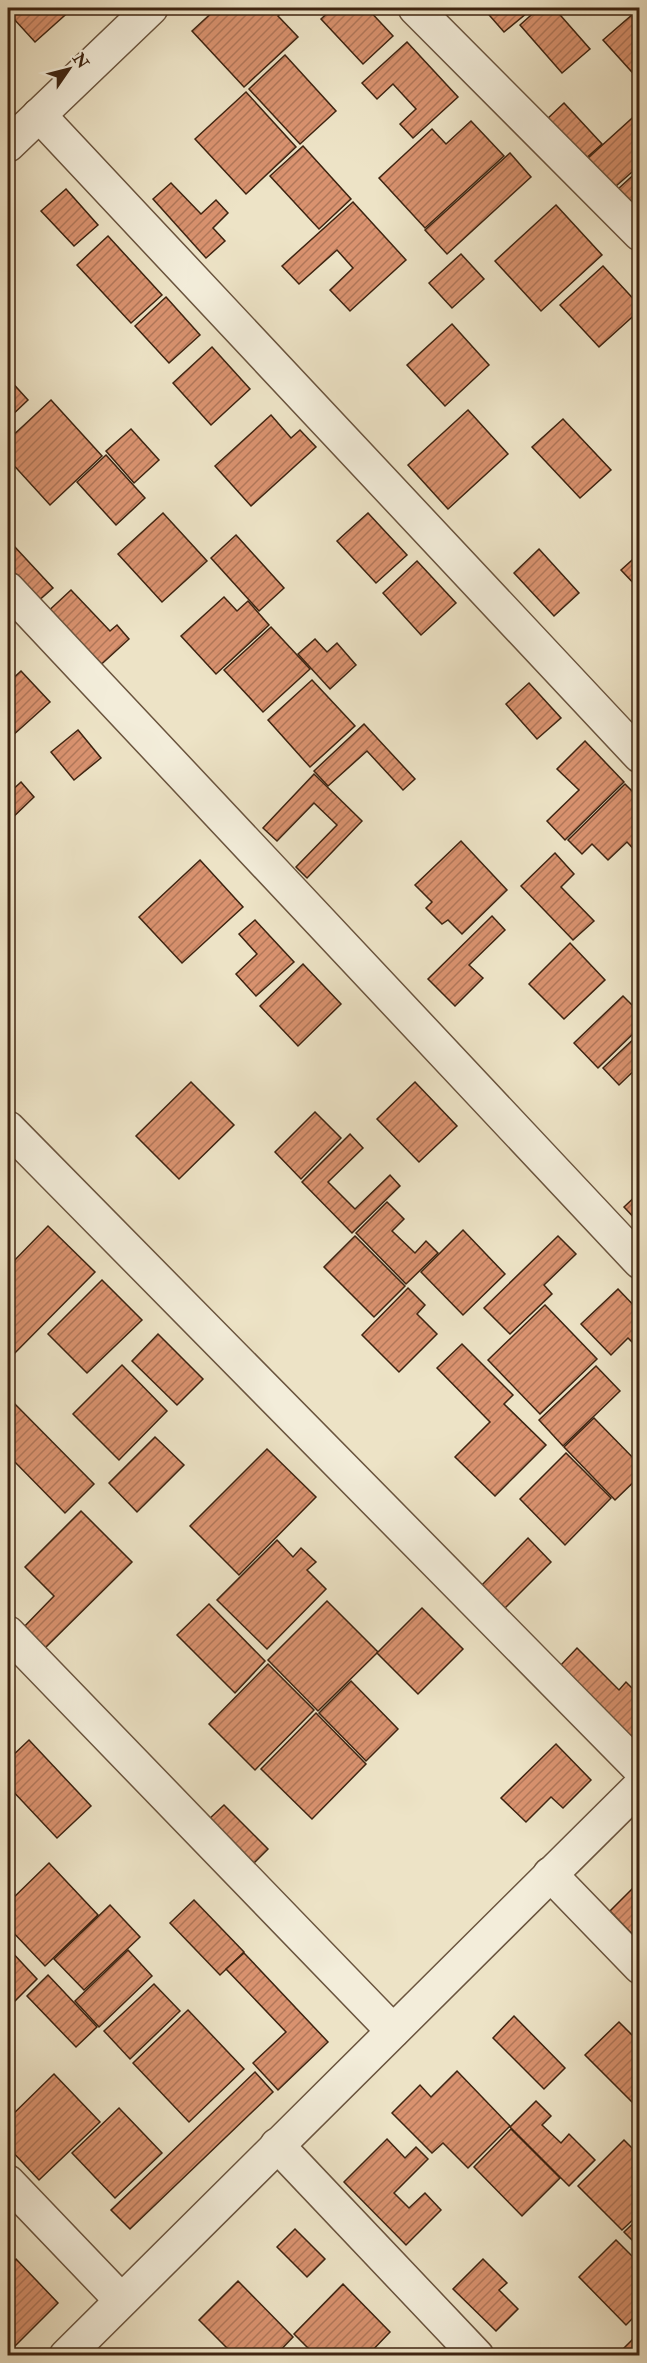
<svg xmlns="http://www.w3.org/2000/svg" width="647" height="2363" viewBox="0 0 647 2363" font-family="'IM FELL Double Pica',serif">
	<defs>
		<pattern id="building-hatch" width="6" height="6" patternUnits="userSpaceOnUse" patternTransform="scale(1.5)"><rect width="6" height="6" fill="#d9926f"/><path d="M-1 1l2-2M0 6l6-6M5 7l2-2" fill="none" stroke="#b1775a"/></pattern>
	</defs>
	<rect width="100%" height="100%" fill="#ede3c6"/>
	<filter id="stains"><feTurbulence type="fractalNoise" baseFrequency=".00333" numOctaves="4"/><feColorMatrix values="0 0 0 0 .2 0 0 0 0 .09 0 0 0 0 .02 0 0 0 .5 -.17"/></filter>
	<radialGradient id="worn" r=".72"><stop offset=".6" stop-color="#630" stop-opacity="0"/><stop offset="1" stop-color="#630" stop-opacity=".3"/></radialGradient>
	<g fill="url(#building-hatch)" stroke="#3e2411" stroke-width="1.5">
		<polygon points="8,8 73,8 35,42 14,19 8,25"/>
		<polygon points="217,8 287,8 278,16 298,37 244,87 192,31"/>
		<polygon points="333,8 367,8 393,36 363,64 321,19"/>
		<polygon points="483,8 533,8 504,32"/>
		<polygon points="539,8 554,8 590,49 562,73 520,25"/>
		<polygon points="640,8 640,81 603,40"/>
		<polygon points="407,42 458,97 413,138 400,124 416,109 393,84 377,99 362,83"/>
		<polygon points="285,55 336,111 300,144 249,89"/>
		<polygon points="246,92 296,147 246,194 195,139"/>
		<polygon points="564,103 602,144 583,161 546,120"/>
		<polygon points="640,111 640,165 615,187 588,158"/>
		<polygon points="471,121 504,156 425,228 379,178 432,129 446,144"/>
		<polygon points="303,146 351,199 319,229 270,176"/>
		<polygon points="510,153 531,177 447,254 425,230"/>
		<polygon points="640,169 640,213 618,189"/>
		<polygon points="171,183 201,214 216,200 228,213 213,228 225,241 206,258 153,199"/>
		<polygon points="66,189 98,225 74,246 41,211"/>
		<polygon points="353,202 406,260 350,311 330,290 353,268 337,250 299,284 282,266"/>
		<polygon points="556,205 602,255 541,311 495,261"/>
		<polygon points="108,236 162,295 131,323 77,265"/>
		<polygon points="461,254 484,279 452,308 429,283"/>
		<polygon points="603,266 640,306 640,310 599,347 560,305"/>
		<polygon points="166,297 200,335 169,363 135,326"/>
		<polygon points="452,324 489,365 445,406 407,365"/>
		<polygon points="212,347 250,389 211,425 173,383"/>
		<polygon points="8,378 28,400 8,419"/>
		<polygon points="51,400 102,456 50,505 8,459 8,440"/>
		<polygon points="468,410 508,454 448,509 408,465"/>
		<polygon points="271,415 291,438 300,430 316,447 251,506 215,466"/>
		<polygon points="563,419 611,470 580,498 532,447"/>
		<polygon points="131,429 159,460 134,483 106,451"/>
		<polygon points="106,455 145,498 116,525 77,482"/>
		<polygon points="163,513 207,561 162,602 118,554"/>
		<polygon points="368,513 407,555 376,583 337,541"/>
		<polygon points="236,535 284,588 259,611 211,558"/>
		<polygon points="14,546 53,588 36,603 8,573 8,553"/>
		<polygon points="539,549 579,593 554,616 514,573"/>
		<polygon points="640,553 640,590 621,570"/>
		<polygon points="417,561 456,603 421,635 383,593"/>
		<polygon points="71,590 110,631 117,625 129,639 94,671 43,616"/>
		<polygon points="224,597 237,611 248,601 269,625 216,674 181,636"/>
		<polygon points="271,627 310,669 263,712 224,670"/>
		<polygon points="315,639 327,652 337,643 356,665 330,689 298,654"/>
		<polygon points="21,671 50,702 11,737 8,733 8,683"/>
		<polygon points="312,680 355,726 310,767 268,720"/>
		<polygon points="529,683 561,718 537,739 506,704"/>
		<polygon points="364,724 415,779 403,790 367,751 328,786 314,771"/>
		<polygon points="78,730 101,758 74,780 51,752"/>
		<polygon points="585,741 624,782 565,840 547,821 579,790 557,769"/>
		<polygon points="314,774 362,821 307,878 296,867 337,825 314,803 277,841 263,828"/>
		<polygon points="21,782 34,797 8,822 8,794"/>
		<polygon points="625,784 640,799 640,856 627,842 608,860 592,844 582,854 568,840"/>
		<polygon points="461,841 507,890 462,934 448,920 442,924 426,908 432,902 415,885"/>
		<polygon points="555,853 574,874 561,887 594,921 573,940 521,886"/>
		<polygon points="200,860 243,907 182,963 139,917"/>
		<polygon points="492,916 505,930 469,965 483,978 455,1006 428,979"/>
		<polygon points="255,920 294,962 256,996 236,974 257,954 239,934"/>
		<polygon points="570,943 605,980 564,1019 529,984"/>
		<polygon points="303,964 341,1004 298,1046 260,1006"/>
		<polygon points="623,996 640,1013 640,1027 598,1068 574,1043"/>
		<polygon points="640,1033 640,1065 619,1085 603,1068"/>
		<polygon points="191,1082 234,1125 179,1179 136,1136"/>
		<polygon points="415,1082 457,1126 419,1162 377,1119"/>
		<polygon points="315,1112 341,1138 301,1179 275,1152"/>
		<polygon points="350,1134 363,1148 328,1182 355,1209 390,1175 400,1186 352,1233 302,1182"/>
		<polygon points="640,1192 640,1224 624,1207"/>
		<polygon points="387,1202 404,1219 392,1231 415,1253 426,1241 438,1253 406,1284 356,1233"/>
		<polygon points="48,1226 95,1272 8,1360 8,1267"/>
		<polygon points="463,1230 505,1274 463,1315 421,1272"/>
		<polygon points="355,1236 405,1286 374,1317 324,1267"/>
		<polygon points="558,1236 576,1254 544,1285 552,1294 510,1334 484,1308"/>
		<polygon points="102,1280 142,1320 87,1373 48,1334"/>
		<polygon points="408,1288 425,1305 417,1314 437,1334 399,1372 362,1335"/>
		<polygon points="618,1289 640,1312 640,1350 628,1338 611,1355 581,1324"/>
		<polygon points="545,1305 597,1359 540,1414 488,1360"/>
		<polygon points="158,1334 203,1379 177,1405 132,1361"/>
		<polygon points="462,1344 513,1395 504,1404 546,1445 495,1496 455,1457 490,1422 437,1368"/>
		<polygon points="122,1365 167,1411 119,1460 73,1414"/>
		<polygon points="596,1366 620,1391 563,1446 539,1420"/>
		<polygon points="8,1397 94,1484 65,1513 8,1455"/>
		<polygon points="594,1418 640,1465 640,1476 615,1500 564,1447"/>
		<polygon points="155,1437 184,1465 137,1512 109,1483"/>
		<polygon points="267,1449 316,1497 239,1575 190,1526"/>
		<polygon points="566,1453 611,1498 565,1545 520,1499"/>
		<polygon points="81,1511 132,1562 42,1651 21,1630 54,1596 25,1567"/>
		<polygon points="528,1538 551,1562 504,1609 481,1586"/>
		<polygon points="277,1540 293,1557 301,1548 316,1562 307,1570 326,1589 267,1649 217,1600"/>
		<polygon points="327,1601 378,1652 318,1711 268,1660"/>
		<polygon points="209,1604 265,1661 235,1693 177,1635"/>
		<polygon points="422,1608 463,1649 418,1694 377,1653"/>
		<polygon points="577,1648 619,1690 626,1682 640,1696 640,1728 630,1737 560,1666"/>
		<polygon points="268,1664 314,1710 255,1770 209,1724"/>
		<polygon points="351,1681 398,1729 366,1761 319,1713"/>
		<polygon points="316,1713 366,1764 312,1819 261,1769"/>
		<polygon points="29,1740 91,1806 57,1838 8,1786 8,1760"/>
		<polygon points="556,1744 591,1780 563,1808 551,1797 526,1822 501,1798"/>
		<polygon points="224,1805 268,1849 251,1866 207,1821"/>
		<polygon points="49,1863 98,1915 45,1966 8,1927 8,1903"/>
		<polygon points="640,1881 640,1929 633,1935 610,1911"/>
		<polygon points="194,1900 244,1952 220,1975 170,1923"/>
		<polygon points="110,1905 140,1937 84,1990 54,1959"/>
		<polygon points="9,1949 37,1979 8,2008 8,1951"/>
		<polygon points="128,1950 152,1976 99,2027 75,2001"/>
		<polygon points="244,1953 328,2042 278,2090 253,2063 286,2032 226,1969"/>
		<polygon points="48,1975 97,2027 76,2047 27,1996"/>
		<polygon points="154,1984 180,2011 130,2059 104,2031"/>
		<polygon points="188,2010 244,2069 189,2122 133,2063"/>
		<polygon points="514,2016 565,2068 544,2089 493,2038"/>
		<polygon points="619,2022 640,2043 639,2109 585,2055"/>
		<polygon points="457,2071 510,2126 468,2168 443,2143 432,2153 392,2113 420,2085 431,2097"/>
		<polygon points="255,2072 273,2092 130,2229 111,2210"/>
		<polygon points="54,2074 100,2122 39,2180 8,2147 8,2119"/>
		<polygon points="536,2101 551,2116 542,2125 561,2143 569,2134 595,2160 569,2186 510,2127"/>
		<polygon points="119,2108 162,2153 115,2198 72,2153"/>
		<polygon points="511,2129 560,2178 522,2216 474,2167"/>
		<polygon points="387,2139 405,2158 416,2147 428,2159 394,2193 409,2208 425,2193 441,2210 406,2245 344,2182"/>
		<polygon points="624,2140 640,2156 640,2213 622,2230 578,2186"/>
		<polygon points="640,2217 640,2248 624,2232"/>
		<polygon points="295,2229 325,2259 307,2277 277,2247"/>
		<polygon points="616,2240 640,2264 640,2311 626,2325 579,2277"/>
		<polygon points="16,2259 58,2303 8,2353 8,2299 12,2295 8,2290 8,2268"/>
		<polygon points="483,2259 507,2283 499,2290 518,2309 496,2331 453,2289"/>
		<polygon points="238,2281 293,2337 275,2356 235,2356 199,2320"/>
		<polygon points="343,2284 390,2332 367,2356 316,2356 294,2334"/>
		<polygon points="640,2332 640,2356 616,2356"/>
	</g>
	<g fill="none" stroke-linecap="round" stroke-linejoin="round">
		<g stroke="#6a543e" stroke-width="36">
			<g id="street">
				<polyline points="415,8 640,234"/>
				<polyline points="39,115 640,756"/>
				<polyline points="8,145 151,8"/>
				<polyline points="8,589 640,1262"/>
				<polyline points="8,1128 640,1769"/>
				<polyline points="8,1633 393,2031"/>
				<polyline points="550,1874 640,1967"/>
				<polyline points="277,2145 477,2356"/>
				<polyline points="8,2182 121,2300"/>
				<polyline points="66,2356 640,1786"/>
			</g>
		</g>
		<use href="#street" stroke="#f3edda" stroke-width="33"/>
	</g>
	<rect width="647" height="2363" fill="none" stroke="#ede3c6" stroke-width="30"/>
	<rect x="9" y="9" width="629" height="2345" fill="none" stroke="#3e2411" stroke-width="3"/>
	<rect x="15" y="15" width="617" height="2333" fill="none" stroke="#3e2411" stroke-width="1.5"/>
	<g transform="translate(69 69) rotate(55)" stroke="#f3edda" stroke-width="4.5" paint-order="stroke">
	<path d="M0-4.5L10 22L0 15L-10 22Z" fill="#3e2411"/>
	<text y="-9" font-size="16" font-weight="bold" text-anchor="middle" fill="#3e2411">N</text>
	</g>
	<rect width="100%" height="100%" filter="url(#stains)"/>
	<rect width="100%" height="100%" fill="url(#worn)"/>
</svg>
